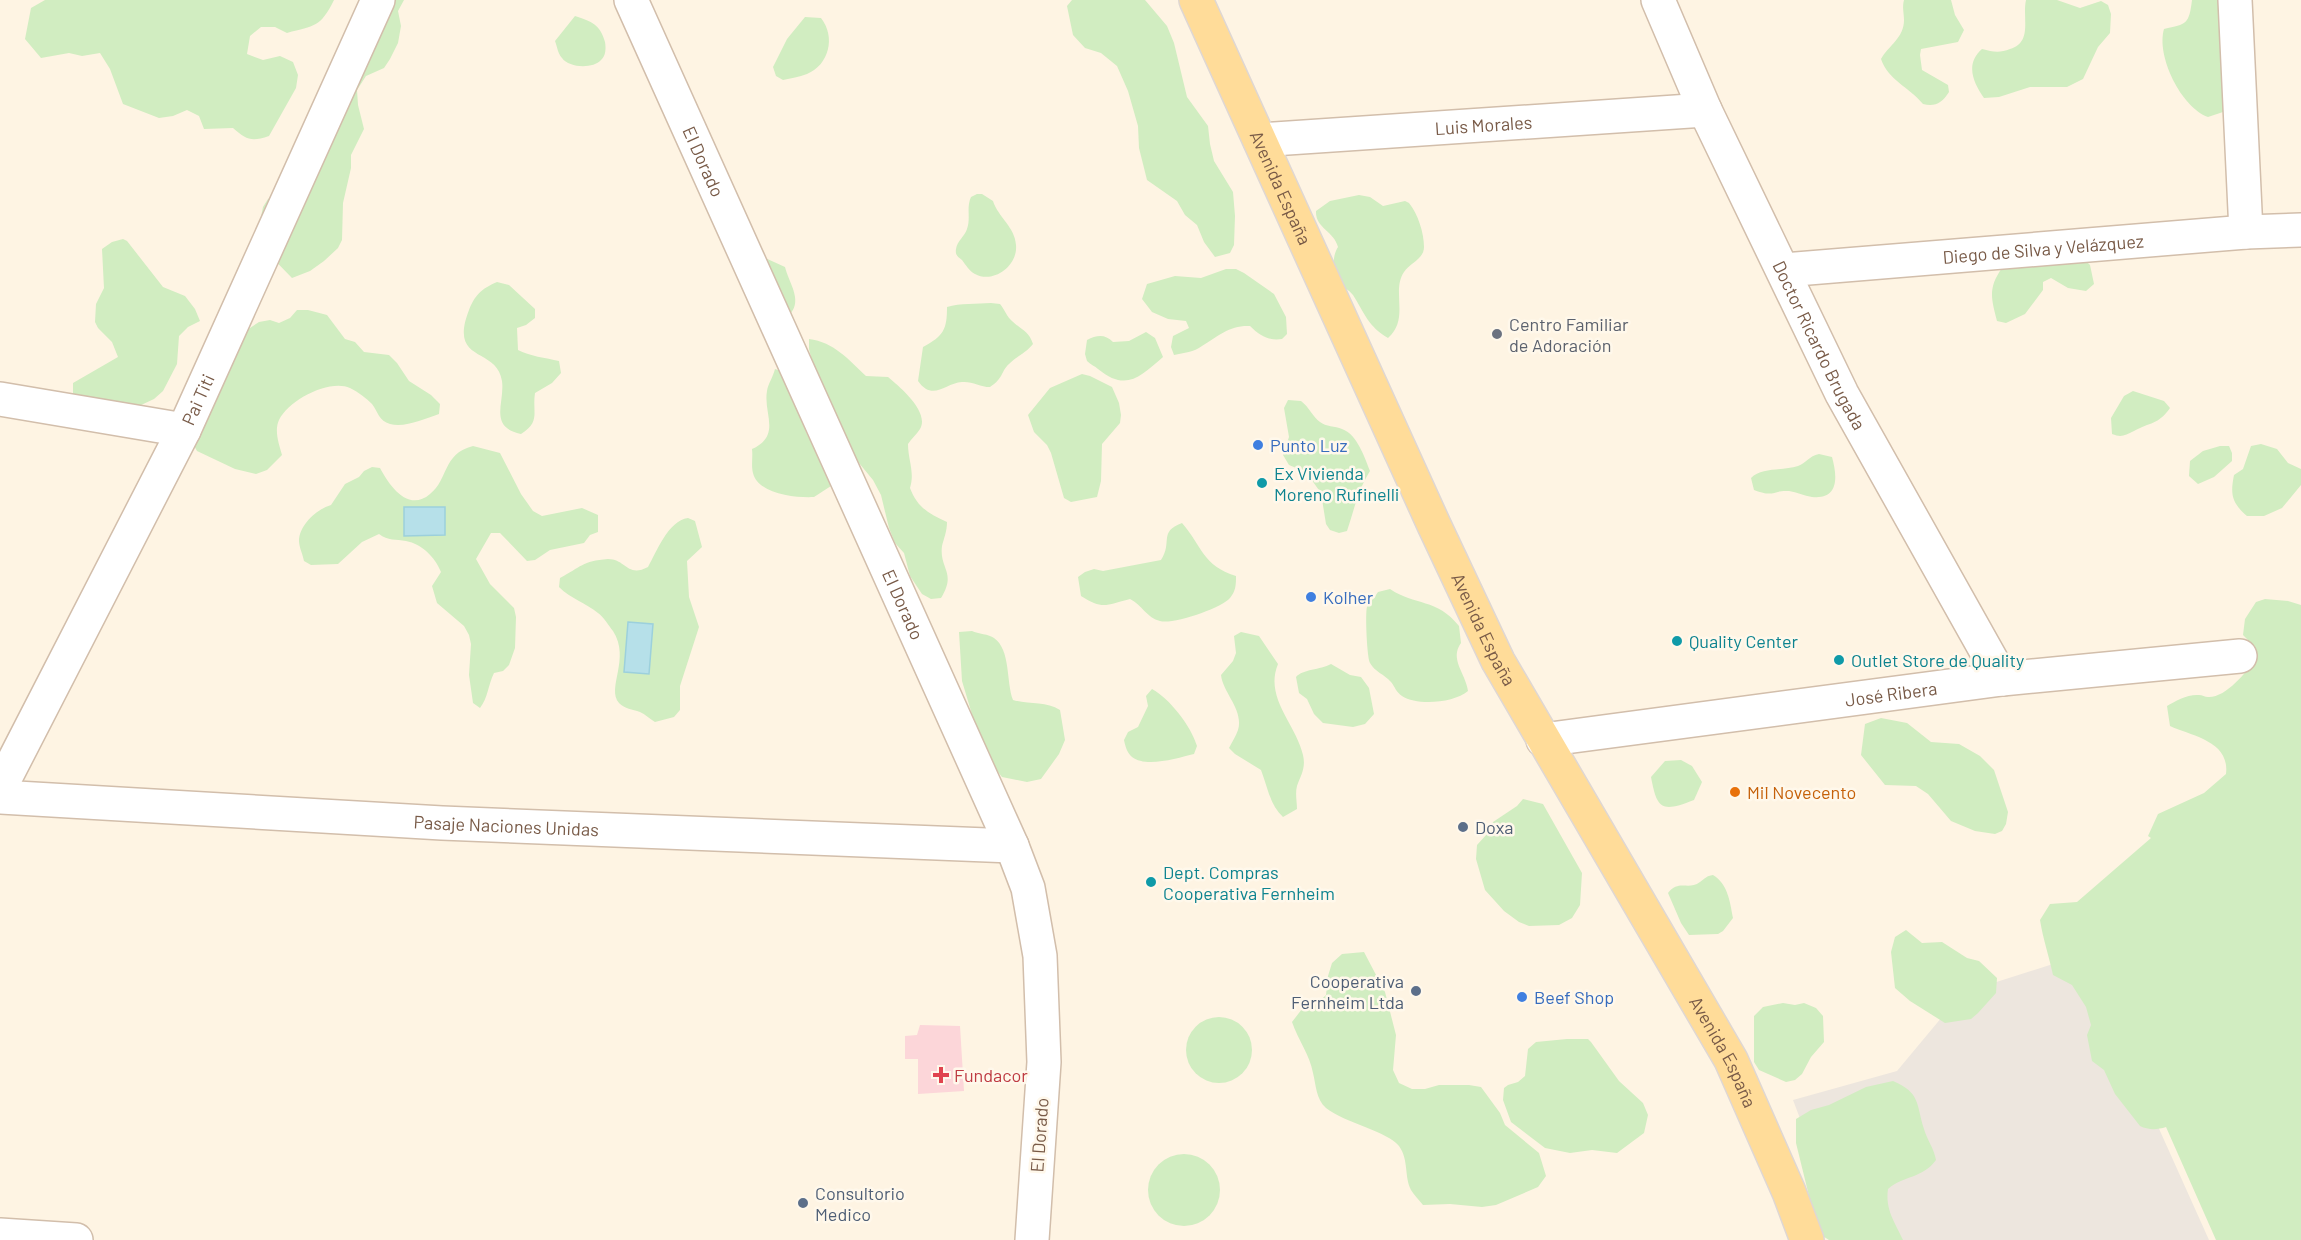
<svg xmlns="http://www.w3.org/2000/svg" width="2301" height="1240" viewBox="0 0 2301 1240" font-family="Barlow,sans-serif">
	<rect width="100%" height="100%" fill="#fef4e3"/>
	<polygon fill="#ede6de" points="2081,955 2209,1240 1846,1240 1793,1100 1897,1071 1962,993"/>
	<polygon fill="#fcd6d9" points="920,1025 960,1026 964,1091 918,1094 918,1059 905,1059 905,1036 917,1035"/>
	<g fill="#d1edc1">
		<path d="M45,0H334C320,28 315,25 287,33L275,27H261L250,36L247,54L263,60L280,56L293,62L298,75L296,88L269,136C251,142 247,140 233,128L204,129L199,116L187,110L173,116L159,118L123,104L110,69L100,53L82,56L69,53L41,58L25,39L31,8Z"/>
		<polygon points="367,0 404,0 398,11 401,26 398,43 390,59 384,68 366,76 357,90 358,105 364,129 351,155 351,168 343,203 342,240 338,248 324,261 310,271 292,278 256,241 263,207 268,199 305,179"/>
		<polygon points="1072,0 1145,0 1167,26 1174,43 1187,97 1208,126 1210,144 1214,161 1233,192 1235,216 1234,245 1230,253 1215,257 1204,242 1197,225 1185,215 1177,201 1147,180 1139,148 1138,126 1128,91 1117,66 1101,53 1085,48 1073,35 1067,6"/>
		<path d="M1904,0H1951L1955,15L1964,30L1958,42L1921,49L1920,55L1922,70L1948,85L1949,92C1942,103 1935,107 1923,104C1909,87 1888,80 1881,59C1889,45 1904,38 1904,20C1904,13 1902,7 1904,0Z"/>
		<path d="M2026,0H2057L2080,8L2101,1L2108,5L2111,14L2110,33L2098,47L2083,79L2067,87H2030L1999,97L1984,98C1973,82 1965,64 1982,49C1993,52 2000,53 2010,49C2033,42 2022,18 2026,0Z"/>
		<path d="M2192,0H2252L2247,18L2229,110L2208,117C2181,107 2156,56 2164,29C2187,24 2189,24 2192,0Z"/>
		<path d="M575,16C592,22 600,24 605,42C606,48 606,56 601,60C593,69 569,68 562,58C558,54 557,46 555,41Z"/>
		<path d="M805,17L821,18C836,37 829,65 807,74C799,77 791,78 783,80L776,76L773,67L787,39Z"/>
		<path d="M977,194H982L993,201C998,217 1015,227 1016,245C1018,266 993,284 975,274C969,271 966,265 962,260C958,257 955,255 956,249C957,241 965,236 967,229C971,218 966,208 971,197Z"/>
		<path d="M1359,195L1370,197L1383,206L1405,201L1409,203C1418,214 1424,233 1424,247C1424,259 1410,263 1404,272C1391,291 1410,319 1388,338C1368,326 1365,314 1353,295C1349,290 1343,287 1339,283C1332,273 1332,256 1338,247C1334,231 1315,228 1316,211L1330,201Z"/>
		<polygon points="123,239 127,241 163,287 185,296 195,309 200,321 188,327 179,336 177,364 163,391 154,399 139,406 73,396 73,383 118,357 112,342 98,328 95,322 96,304 104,288 102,249 112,242"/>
		<path d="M763,257L785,267C789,283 802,299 791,313L772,317Z"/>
		<path d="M2083,258L2090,265L2094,284L2086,291L2068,288L2051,278L2043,282V290L2025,314L2006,323L1997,321C1991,298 1988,288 2002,268Z"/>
		<path d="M1226,269H1236L1244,273L1274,294L1286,317L1287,334L1282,339C1269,341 1260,336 1250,326C1230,325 1218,336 1202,346C1194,352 1184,353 1174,355L1171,347L1173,336L1189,328L1186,321L1168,319L1152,312L1142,299L1147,284L1175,276L1201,278Z"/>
		<path d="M497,282L509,285L535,309V318L526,325L517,328L518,350C529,356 546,358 559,361L561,373L552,383L535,393C532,412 541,422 521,434C488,427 505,403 502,381C497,346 448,364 469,310C475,295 481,289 497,282Z"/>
		<path d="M991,303L1000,304C1005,310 1007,317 1012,321C1021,330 1029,331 1033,344C1026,353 1017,356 1009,364C1001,371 1004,378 990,387C980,387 972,381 962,382C945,383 933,402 918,381L923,347C944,336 947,329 947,307C960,303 977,304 991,303Z"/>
		<path d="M297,310H308L327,315L345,339L355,342L364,352L389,355L397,363L409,381L431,395L440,404L439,414C424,419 405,428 390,424C379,421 378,412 372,404C366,398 358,392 350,388C329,379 289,400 279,420C274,431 279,444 282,455L267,470L256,474L235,469L197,451L192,442L241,334L259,322L270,320L279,323L290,318Z"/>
		<path d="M1146,332L1155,338L1163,357C1140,377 1126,392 1098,369C1095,366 1091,365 1087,361L1085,354L1087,340C1097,335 1105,334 1113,342L1129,341Z"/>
		<path d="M809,339C834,342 849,360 866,376L888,377C900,387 930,412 920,429C917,434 911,439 908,444C908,460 915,472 910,488C917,507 929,514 947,522C947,531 944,538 942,546C939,569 957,572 941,598L931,599L922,594L910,576L904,553L895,543L889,528L881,495L873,480L859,463L836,421L829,398L812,361L809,349Z"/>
		<path d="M775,369C783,372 789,373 794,382C802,396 800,417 806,432C814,451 834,463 831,486L814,497C796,498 758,494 753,473C751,466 753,457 752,449C782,435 763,414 767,391C768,384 773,377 775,369Z"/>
		<polygon points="1082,374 1090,376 1112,387 1119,403 1121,415 1120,423 1102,444 1101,481 1097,497 1071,502 1064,498 1051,453 1047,445 1034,432 1028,415 1050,388"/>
		<path d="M2133,391L2164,401L2170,408C2158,425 2150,422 2134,431C2125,435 2122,438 2112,434L2111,418L2124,396Z"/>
		<path d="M1288,400L1301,401C1309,407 1313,417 1320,422C1326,427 1335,426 1342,429C1357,434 1365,458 1370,471C1358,490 1354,510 1347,531L1339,533L1330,530L1326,524L1321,493L1306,472L1289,465L1283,455L1289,437L1284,408Z"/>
		<path d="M2261,444L2277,449L2288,463L2301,469V485L2282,508L2264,516H2247C2232,503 2230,495 2234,475L2243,469L2251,446Z"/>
		<path d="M473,446L500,453L521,494L533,511L542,516L582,508L598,515V532L590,535L584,543L550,550L535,560L527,561L500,533H491L476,559L490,584L514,608L516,617L515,648L509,665L503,671L494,673C488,685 488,698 480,708L473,703L469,675L471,644L469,635L464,626L437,603L432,586L441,572C435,557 422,544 406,541C396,539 388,541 379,534L362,542L338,564L311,565L304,561C303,555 299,547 299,541C299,525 317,509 331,505L345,484L359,477L364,471L372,467L380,468C389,485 408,513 430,494C449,479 442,454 473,446Z"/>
		<polygon points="2220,446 2229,446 2232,453 2232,461 2214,477 2198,484 2189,476 2190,461 2203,451"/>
		<path d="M1819,454L1832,457C1837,475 1840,500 1812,497C1804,496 1797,492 1789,491C1772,490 1775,498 1754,490L1751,478C1762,467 1783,471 1798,466C1806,463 1809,456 1819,454Z"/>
		<path d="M688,518L695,521L702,547L687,561L689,597L699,627L680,686V710L674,717L655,722C650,719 645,714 640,712C632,709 625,709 619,703C606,688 631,659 613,631C609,626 603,616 598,613C586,603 571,599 559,587L560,578C581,567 582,561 608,559C626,559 627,578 648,567C657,551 668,521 688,518Z"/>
		<path d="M1182,523C1202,546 1203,566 1236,576C1236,584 1236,591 1230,598C1222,608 1172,625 1160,621C1147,618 1142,605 1130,599C1106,605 1103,610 1081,596L1078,577L1085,572L1094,569L1103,571L1161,560C1173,542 1158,532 1182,523Z"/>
		<path d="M1390,589C1415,606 1437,598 1459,626L1461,643C1449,659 1466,674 1468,691C1454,703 1417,706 1402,696C1396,692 1395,687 1391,682C1384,674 1375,672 1370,663C1367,658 1365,613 1367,607C1370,602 1375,597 1378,592Z"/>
		<path d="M2265,599L2288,601L2301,605V1240H2216L2166,1127C2157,1130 2148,1130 2140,1126L2115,1094L2104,1070L2092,1061L2087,1035L2091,1025L2086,1007L2072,985L2053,975C2049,956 2043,939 2040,920L2050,904L2077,902L2151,838L2148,836L2158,814L2204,793L2226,774C2230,741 2192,736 2170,726L2167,706C2175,701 2188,694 2199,695C2202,695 2205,697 2208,697C2226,698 2246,672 2256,659L2250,642L2243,635L2245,619L2256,602Z"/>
		<path d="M972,631C978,634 989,634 994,638C1011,650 1006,682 1013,700C1029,705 1046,701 1060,710L1065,740L1059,754L1041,779L1027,782L1002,777L994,767L989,752L977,731L962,681L959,632Z"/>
		<path d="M1241,632L1259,636L1278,664C1264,698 1296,724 1303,755C1306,768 1301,775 1297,786C1295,793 1297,802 1297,809L1283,817C1269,803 1268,788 1261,770L1235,754L1229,748C1232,742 1236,736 1238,730C1244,710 1223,693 1221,675L1233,661L1236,653L1234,636Z"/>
		<path d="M1331,664L1350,675L1361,677L1369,688L1374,714L1365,724L1353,727L1323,723L1314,714L1307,699L1299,693L1296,677C1303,669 1320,670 1331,664Z"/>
		<path d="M1152,689C1170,699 1191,726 1197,746L1194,754C1178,758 1146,768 1132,757C1127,753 1125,745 1124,740L1128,732L1138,727L1148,706L1146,696Z"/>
		<polygon points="1881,718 1907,723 1931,742 1959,744 1980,756 1994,770 2008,812 2006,824 2002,831 1995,834 1975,831 1951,821 1928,794 1916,786 1885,785 1861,755 1865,724"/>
		<path d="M1681,760L1692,766L1702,782L1694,800C1661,813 1657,809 1651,777L1665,761Z"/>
		<polygon points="1523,799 1543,804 1582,873 1580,905 1572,918 1559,925 1529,926 1519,922 1504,911 1485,890 1476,859 1477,845 1487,834 1493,822 1517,806"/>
		<path d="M1713,875C1728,884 1730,902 1733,918L1723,931L1718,934L1689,935L1681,923L1668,893C1679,879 1688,891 1700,882C1706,878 1706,876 1713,875Z"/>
		<polygon points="1906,930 1922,943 1942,942 1967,958 1979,961 1997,978 1996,993 1978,1013 1971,1019 1945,1023 1910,1001 1895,988 1891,952 1895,937"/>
		<path d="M1364,952L1385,992L1396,1035L1393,1070L1399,1083L1412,1089H1425L1439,1085H1469L1481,1087L1500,1113L1505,1125L1539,1153L1546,1176L1538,1187L1496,1205L1482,1207L1450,1204L1423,1205C1419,1200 1414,1195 1411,1190C1404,1176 1409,1160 1399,1146C1389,1132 1343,1122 1326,1108C1316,1099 1316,1085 1313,1073C1310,1055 1298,1040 1292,1022L1302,1009L1315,1005L1326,995L1328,976L1332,963L1342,954Z"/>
		<polygon points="1783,1003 1795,1005 1804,1003 1816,1008 1823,1016 1824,1042 1811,1057 1802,1074 1795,1080 1786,1082 1759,1070 1754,1062 1754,1016 1763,1007"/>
		<circle cx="1219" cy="1050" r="33"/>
		<polygon points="1567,1039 1588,1039 1591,1042 1619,1081 1643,1103 1648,1115 1644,1133 1617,1153 1592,1150 1570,1153 1545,1148 1511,1122 1503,1100 1504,1088 1508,1085 1518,1082 1525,1076 1528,1049 1536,1042"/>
		<path d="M1893,1081C1921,1093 1916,1104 1924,1129C1927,1140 1934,1148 1936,1160C1922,1179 1904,1175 1888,1189C1885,1210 1895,1222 1903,1240H1829L1815,1231L1808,1205L1809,1196L1796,1143V1119L1811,1110L1829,1105L1866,1087Z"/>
		<circle cx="1184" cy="1190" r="36"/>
	</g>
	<g fill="#b6e0e9" stroke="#9cd0dc" stroke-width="1.5">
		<polygon points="404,507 445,507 445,535 404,536"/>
		<polygon points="628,622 653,624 649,674 624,672"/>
	</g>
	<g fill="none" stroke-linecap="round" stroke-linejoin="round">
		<g stroke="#d2beab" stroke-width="36">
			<g id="minor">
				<path id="s1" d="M631,0L1012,846L1028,888L1040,956L1044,1062L1032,1240"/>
				<path id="s2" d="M1658,0L1705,110L1842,394L2002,679"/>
				<polyline points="2235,0 2246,232"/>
				<path id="s3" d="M1260,140L1705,110"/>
				<path id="s4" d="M1784,270L2246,232L2301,230"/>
				<polyline points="0,399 184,430"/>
				<path id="s5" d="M1543,740L2002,679L2240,656"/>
				<path id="s6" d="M0,788L184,430L378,0"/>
				<path id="s7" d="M0,797L442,823L1012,846"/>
				<polyline points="0,1235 76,1240"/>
			</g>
		</g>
		<g stroke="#dfd7d3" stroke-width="36">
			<g id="primary">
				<path id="s8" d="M1196,0L1434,525L1498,661L1731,1060L1789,1192L1807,1240"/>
			</g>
		</g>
		<use href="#minor" stroke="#fff" stroke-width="33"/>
		<use href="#primary" stroke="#ffdc99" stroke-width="33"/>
	</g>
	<circle fill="#6b7280" stroke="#fff8eb" stroke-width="2" cx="1497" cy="334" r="6"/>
	<g fill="#3f7fe0" stroke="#fff8eb" stroke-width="2">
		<circle cx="1258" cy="445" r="6"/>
		<circle cx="1311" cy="597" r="6"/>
		<circle cx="1522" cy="997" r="6"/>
	</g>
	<g fill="#0f9aa8" stroke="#fff8eb" stroke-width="2">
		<circle cx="1262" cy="483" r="6"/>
		<circle cx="1677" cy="641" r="6"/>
		<circle cx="1839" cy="660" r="6"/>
		<circle cx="1151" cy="882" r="6"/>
	</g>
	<circle fill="#e8710a" stroke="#fff8eb" stroke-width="2" cx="1735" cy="792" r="6"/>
	<g fill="#5c6f8a" stroke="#fff8eb" stroke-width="2">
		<circle cx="1463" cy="827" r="6"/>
		<circle cx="1416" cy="991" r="6"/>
		<circle cx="803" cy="1203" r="6"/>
	</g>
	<path fill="#e0444e" stroke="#fff8eb" stroke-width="2" d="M938 1066h6v6h6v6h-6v6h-6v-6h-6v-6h6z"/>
	<g text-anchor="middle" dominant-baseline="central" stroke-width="5" stroke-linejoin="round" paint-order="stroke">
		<g font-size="18" fill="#785a47" stroke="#fff8eb">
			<text stroke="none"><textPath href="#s3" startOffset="224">Luis Morales</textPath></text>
			<text stroke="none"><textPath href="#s1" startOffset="177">El Dorado</textPath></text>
			<text stroke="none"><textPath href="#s8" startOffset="206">Avenida España</textPath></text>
			<text stroke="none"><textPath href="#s4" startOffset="260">Diego de Silva y Velázquez</textPath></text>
			<text stroke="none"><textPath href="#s2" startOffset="381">Doctor Ricardo Brugada</textPath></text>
			<text stroke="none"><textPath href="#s6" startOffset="436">Pai Titi</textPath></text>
			<text stroke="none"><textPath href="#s1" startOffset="663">El Dorado</textPath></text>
			<text stroke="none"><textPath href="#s8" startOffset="692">Avenida España</textPath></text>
			<text stroke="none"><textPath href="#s5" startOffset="351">José Ribera</textPath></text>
			<text stroke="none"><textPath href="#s7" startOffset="507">Pasaje Naciones Unidas</textPath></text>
			<text stroke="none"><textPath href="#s8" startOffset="1178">Avenida España</textPath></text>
			<text transform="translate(1039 1135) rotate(-86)">El Dorado</text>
		</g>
		<g font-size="18" fill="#5b616d" stroke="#fff8eb" text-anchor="start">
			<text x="1509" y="324">Centro Familiar<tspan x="1509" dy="21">de Adoración</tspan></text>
		</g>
		<g font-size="18" fill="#366cbe" stroke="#fff8eb" text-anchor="start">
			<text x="1270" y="445">Punto Luz</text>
			<text x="1323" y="597">Kolher</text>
			<text x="1534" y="997">Beef Shop</text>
		</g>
		<g font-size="18" fill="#0d838f" stroke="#fff8eb" text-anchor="start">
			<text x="1274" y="473">Ex Vivienda<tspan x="1274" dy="21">Moreno Rufinelli</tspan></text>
			<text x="1689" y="641">Quality Center</text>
			<text x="1851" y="660">Outlet Store de Quality</text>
			<text x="1163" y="872">Dept. Compras<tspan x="1163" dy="21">Cooperativa Fernheim</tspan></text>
		</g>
		<g font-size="18" fill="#c56008" stroke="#fff8eb" text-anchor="start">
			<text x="1747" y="792">Mil Novecento</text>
		</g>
		<g font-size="18" fill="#4e5e75" stroke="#fff8eb" text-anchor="start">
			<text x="1475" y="827">Doxa</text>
			<text x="1404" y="981" text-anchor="end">Cooperativa<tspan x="1404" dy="21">Fernheim Ltda</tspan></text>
			<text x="815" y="1193">Consultorio<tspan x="815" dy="21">Medico</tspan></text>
		</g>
		<g font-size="18" fill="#be3a42" stroke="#fff8eb" text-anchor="start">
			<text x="954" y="1075">Fundacor</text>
		</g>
	</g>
</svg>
